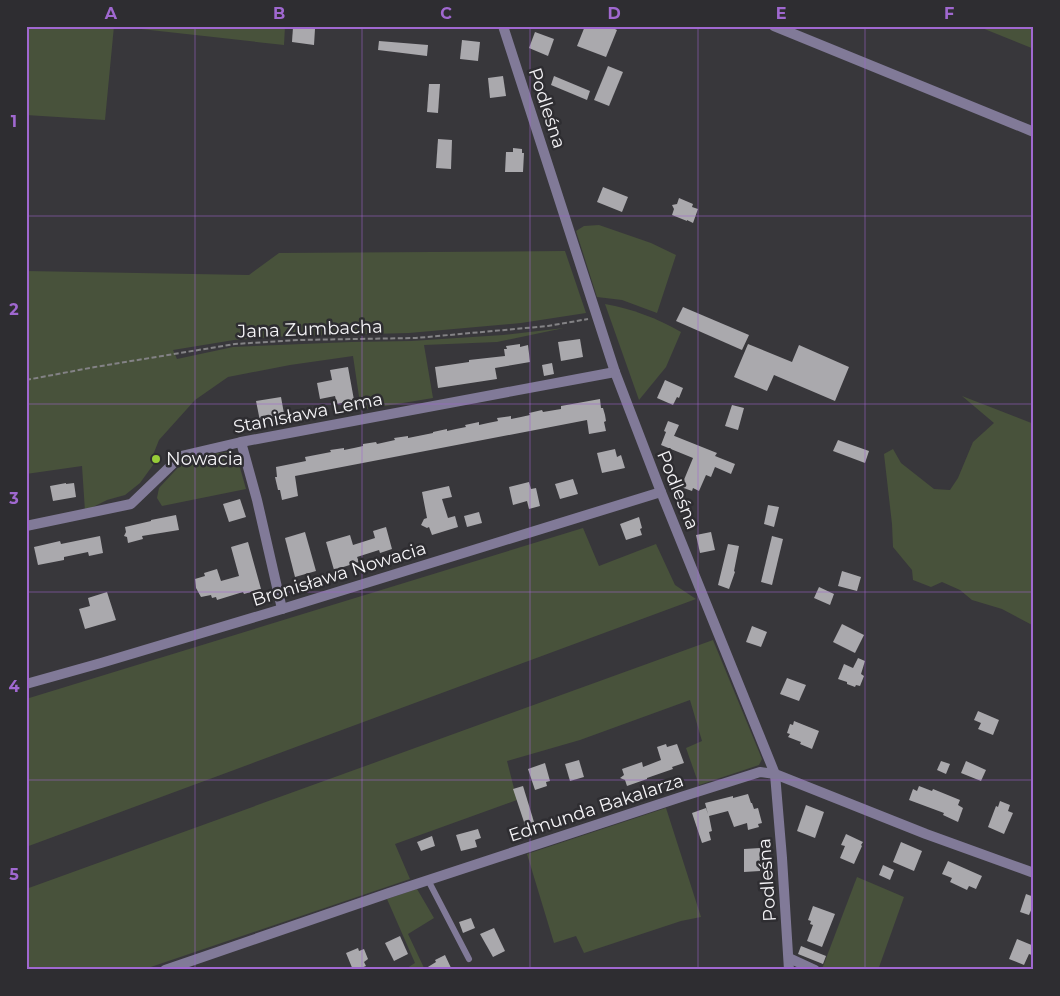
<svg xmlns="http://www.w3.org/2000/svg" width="1060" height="996" viewBox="0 0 1060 996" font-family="Montserrat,sans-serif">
	<rect width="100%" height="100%" fill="#38373b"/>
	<g fill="#48523b">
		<polygon points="26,26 285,26 284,45 114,26 105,120 26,115"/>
		<polygon points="977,26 1034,26 1034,49"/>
		<polygon points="599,225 651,243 676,255 657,313 622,300 597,297 576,231 584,226"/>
		<polygon points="565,251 586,313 521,323 409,333 290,336 234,340 173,350 177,359 233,347 351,342 411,341 503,335 564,328 497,342 424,345 433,398 361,410 353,356 290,365 228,377 195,400 159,440 153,455 153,465 140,483 125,495 107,500 85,511 82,466 26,474 26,271 249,275 279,253"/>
		<path d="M605,304C632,309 657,318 681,332L666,367L639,400Z"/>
		<polygon points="962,396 1034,424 1034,626 1002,609 972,600 960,590 942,582 931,587 913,580 912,570 893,547 892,524 884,454 893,449 901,463 934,489 950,490 958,478 973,442 994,423"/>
		<polygon points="224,452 231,452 237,457 246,489 162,506 157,498 159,488 186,459"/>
		<polygon points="583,528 599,566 656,544 675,585 696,599 26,847 26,699"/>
		<polygon points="713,640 762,759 759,765 699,785 686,748 702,741 690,700 580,740 507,761 517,800 395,844 410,879 142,970 26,970 26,889"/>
		<polygon points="666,808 701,917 681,921 584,953 576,936 554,943 527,854"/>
		<polygon points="857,877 904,897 878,970 824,970 822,969"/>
		<polygon points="417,889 434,918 408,934 425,970 404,970 415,963 387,899"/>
	</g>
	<g fill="#aaa9ad">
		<polygon points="585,26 609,26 617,30 606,57 577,46"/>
		<polygon points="293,27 315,29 314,45 292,42"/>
		<polygon points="535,32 554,39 548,56 529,48"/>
		<polygon points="462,40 480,42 478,61 460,59"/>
		<polygon points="379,41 428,45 427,56 378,50"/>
		<polygon points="608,66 623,72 609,106 594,100"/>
		<polygon points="503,76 506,96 490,98 488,78"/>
		<polygon points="554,76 590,91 587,100 551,85"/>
		<polygon points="429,84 440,84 438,113 427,112"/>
		<polygon points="438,139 452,140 451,169 436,168"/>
		<polygon points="513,148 522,149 522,153 524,153 523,172 505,172 506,152 513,152"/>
		<polygon points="603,187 628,197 622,212 597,202"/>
		<polygon points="679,198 693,204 692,207 698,209 693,223 687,220 687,221 672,215 674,209 672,205 677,204"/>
		<polygon points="683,307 749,335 742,350 676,321"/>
		<polygon points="580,339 583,357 561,361 558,342"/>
		<polygon points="520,344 520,347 528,345 530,362 495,368 497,379 438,388 435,367 469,362 469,360 505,356 504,349 507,349 506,346"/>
		<polygon points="748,344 792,362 799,345 849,367 835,401 774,375 767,391 734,377"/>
		<polygon points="552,363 554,374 544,376 542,365"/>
		<polygon points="348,367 354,400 337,404 335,396 320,399 317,383 332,380 330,370"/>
		<polygon points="665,380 683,388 679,398 677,397 673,405 657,398"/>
		<polygon points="281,397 285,419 273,421 272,419 260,421 256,401"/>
		<polygon points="600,399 601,408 603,408 605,415 606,421 604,422 606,431 589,434 587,420 295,476 298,496 282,500 280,490 278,490 275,477 277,477 276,467 306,461 305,457 331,452 330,450 344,448 344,450 354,448 363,446 363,444 376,442 377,444 395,440 394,438 408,436 408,438 433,433 433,432 447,429 447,431 456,429 466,427 465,425 479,422 479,425 488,423 498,421 497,418 511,416 511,419 521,417 530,415 529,413 542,410 543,412 561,409 561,406"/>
		<polygon points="732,405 744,408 738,430 725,426"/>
		<polygon points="668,421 679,425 674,436 667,433 717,453 715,456 735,464 731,474 715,467 711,477 706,475 699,491 693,488 692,491 681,487 693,458 661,445 666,432 664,431"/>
		<polygon points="838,440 869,451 865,463 833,451"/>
		<polygon points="615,449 617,457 621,455 625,468 602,473 597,453"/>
		<polygon points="573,479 578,494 560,499 555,484"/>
		<polygon points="529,482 531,489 536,488 540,506 529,509 527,501 513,505 509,487"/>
		<polygon points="66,483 66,484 74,483 76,497 53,501 50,486"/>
		<polygon points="449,486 452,497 442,499 448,518 455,516 458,527 432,535 429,527 427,528 421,525 424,519 427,518 422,492"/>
		<polygon points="240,499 246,517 229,522 223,504"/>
		<polygon points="768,505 779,507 774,527 764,524"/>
		<polygon points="479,512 482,523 467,527 464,516"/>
		<polygon points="176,515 179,530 142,536 143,539 128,543 127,537 124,536 126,532 125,527 151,521 151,520"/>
		<polygon points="639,517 642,528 640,529 642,535 626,540 620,524"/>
		<polygon points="386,527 392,549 380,553 379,550 357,557 359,562 334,570 326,542 350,535 353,545 375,538 373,531"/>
		<polygon points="305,532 316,571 295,577 285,538"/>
		<polygon points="711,532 715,550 700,553 696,535"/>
		<polygon points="100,536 103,553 89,556 88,552 64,557 64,560 38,565 34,547 60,541 61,544"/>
		<polygon points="772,536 783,539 772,585 761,582"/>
		<polygon points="248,542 261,589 244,594 243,592 217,600 216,597 212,598 211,595 201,597 196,588 195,579 205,576 204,573 217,569 221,581 239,576 231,547"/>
		<polygon points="728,544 739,546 734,571 735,572 729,589 718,585"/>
		<polygon points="842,571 861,577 857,591 838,586"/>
		<polygon points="819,587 834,594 830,605 814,598"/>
		<polygon points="107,592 116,620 85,629 79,609 90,606 88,598"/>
		<polygon points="842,624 864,635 855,653 833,642"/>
		<polygon points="752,626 767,632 761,647 746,642"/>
		<polygon points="858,658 865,661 861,674 864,676 860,686 856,685 855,687 847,684 847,682 838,679 844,664 853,668"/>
		<polygon points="787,678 806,685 799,701 780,694"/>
		<polygon points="978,711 999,720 993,735 978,729 981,723 974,720"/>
		<polygon points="794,721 819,731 812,749 800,744 801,742 788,737 790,734 787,733 790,724 793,725"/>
		<polygon points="666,744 667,747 677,744 684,763 672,767 673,769 647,778 647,779 627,786 625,780 620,778 624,775 622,769 642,762 643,767 661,760 657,747"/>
		<polygon points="579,760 584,777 570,781 565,764"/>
		<polygon points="941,761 950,764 946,774 937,770"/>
		<polygon points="966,761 986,770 981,781 961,773"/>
		<polygon points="545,763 550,781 546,782 547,786 535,790 528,769"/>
		<polygon points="523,786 534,822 525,825 513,789"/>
		<polygon points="919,786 932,791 933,789 960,800 958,805 963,808 958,822 943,815 944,813 909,800 913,789 917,791"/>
		<polygon points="748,794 751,803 752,803 754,809 758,808 762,823 758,824 759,827 748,830 747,823 734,827 728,811 709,816 712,831 709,832 711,840 702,843 692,813 706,808 708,814 705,803 733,796 733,798"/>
		<polygon points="1000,801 1010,805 1008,811 1013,813 1004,834 988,827 996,806 998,807"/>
		<polygon points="806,805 824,812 815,838 797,831"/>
		<polygon points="478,829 481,838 475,840 477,847 461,851 456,835"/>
		<polygon points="846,834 863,842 861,845 862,846 854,864 840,858 845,846 841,845"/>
		<polygon points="432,836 435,846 421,851 417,842"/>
		<polygon points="901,842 922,851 914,871 893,862"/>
		<polygon points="760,848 760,871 744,872 744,849"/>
		<polygon points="948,861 982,876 976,889 969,886 967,890 950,882 952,878 942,874"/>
		<polygon points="883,865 894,870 890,880 879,875"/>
		<polygon points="1026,894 1034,897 1034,903 1029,915 1020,912"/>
		<polygon points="813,906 835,914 822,947 807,941 813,925 810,924 811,921 808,920"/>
		<polygon points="471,918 475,928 463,933 459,922"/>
		<polygon points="494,928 505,951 493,957 480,934"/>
		<polygon points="400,936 408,954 394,961 385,943"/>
		<polygon points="1017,939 1034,946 1034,956 1029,954 1024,965 1009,959"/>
		<polygon points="801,946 826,956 823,964 798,954"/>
		<polygon points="358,948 359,951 364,949 368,959 364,962 366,966 356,970 353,970 346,953"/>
		<polygon points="445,955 452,970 423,970 436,962 435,960"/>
	</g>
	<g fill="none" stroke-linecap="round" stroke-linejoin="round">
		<polyline stroke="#838285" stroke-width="2" stroke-dasharray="5 2.5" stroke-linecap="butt" points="26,380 95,367 235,344 298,340 416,338 548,326 588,319"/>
		<polyline stroke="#817a98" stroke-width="6" points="428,880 469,959"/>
		<g stroke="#817a98" stroke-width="10">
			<polyline points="503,26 615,372 661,492 775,774 782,858 789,970"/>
			<polyline points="241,442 257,500 282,609"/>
			<polyline points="26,526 131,504 181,456 241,442 615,372"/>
			<polyline points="26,684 101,663 282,609 661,492"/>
			<polyline points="789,958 815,970"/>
			<polyline points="165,970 389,893 681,797 760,772 775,774 926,834 1034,873"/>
		</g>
		<polyline stroke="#817a98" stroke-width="10" points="774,26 1034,132"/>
	</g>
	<path fill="none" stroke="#a068d0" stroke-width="1" stroke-opacity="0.55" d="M195,26V970M362,26V970M530,26V970M698,26V970M865,26V970M26,216H1034M26,404H1034M26,592H1034M26,780H1034"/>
	<circle fill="#97cc38" stroke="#2e2d31" stroke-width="2" cx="156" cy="459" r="5"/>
	<g text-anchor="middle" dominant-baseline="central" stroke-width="5" stroke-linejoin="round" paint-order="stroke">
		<g font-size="18" fill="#f5f4f7" stroke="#2e2d31">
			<text transform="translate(547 108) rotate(72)">Podleśna</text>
			<text transform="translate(310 329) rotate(-2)">Jana Zumbacha</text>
			<text transform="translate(308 413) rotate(-11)">Stanisława Lema</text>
			<text transform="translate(678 490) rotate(68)">Podleśna</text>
			<text transform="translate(339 574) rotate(-17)">Bronisława Nowacia</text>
			<text transform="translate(596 808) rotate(-18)">Edmunda Bakalarza</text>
			<text transform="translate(767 880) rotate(-94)">Podleśna</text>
		</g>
		<g font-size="18" fill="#f5f4f7" stroke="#2e2d31" text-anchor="start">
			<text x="166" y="459">Nowacia</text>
		</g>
	</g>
	<rect width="1060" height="996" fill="none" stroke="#2e2d31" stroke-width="55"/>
	<rect x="28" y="28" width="1004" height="940" fill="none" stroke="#a068d0" stroke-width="2"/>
	<g font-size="16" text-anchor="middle" font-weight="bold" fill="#a068d0">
		<text x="111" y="19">A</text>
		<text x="279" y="19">B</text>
		<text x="446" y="19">C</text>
		<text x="614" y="19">D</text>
		<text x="781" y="19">E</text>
		<text x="949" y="19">F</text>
		<text x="14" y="127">1</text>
		<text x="14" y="315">2</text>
		<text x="14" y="504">3</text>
		<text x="14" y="692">4</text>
		<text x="14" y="880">5</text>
	</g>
</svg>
